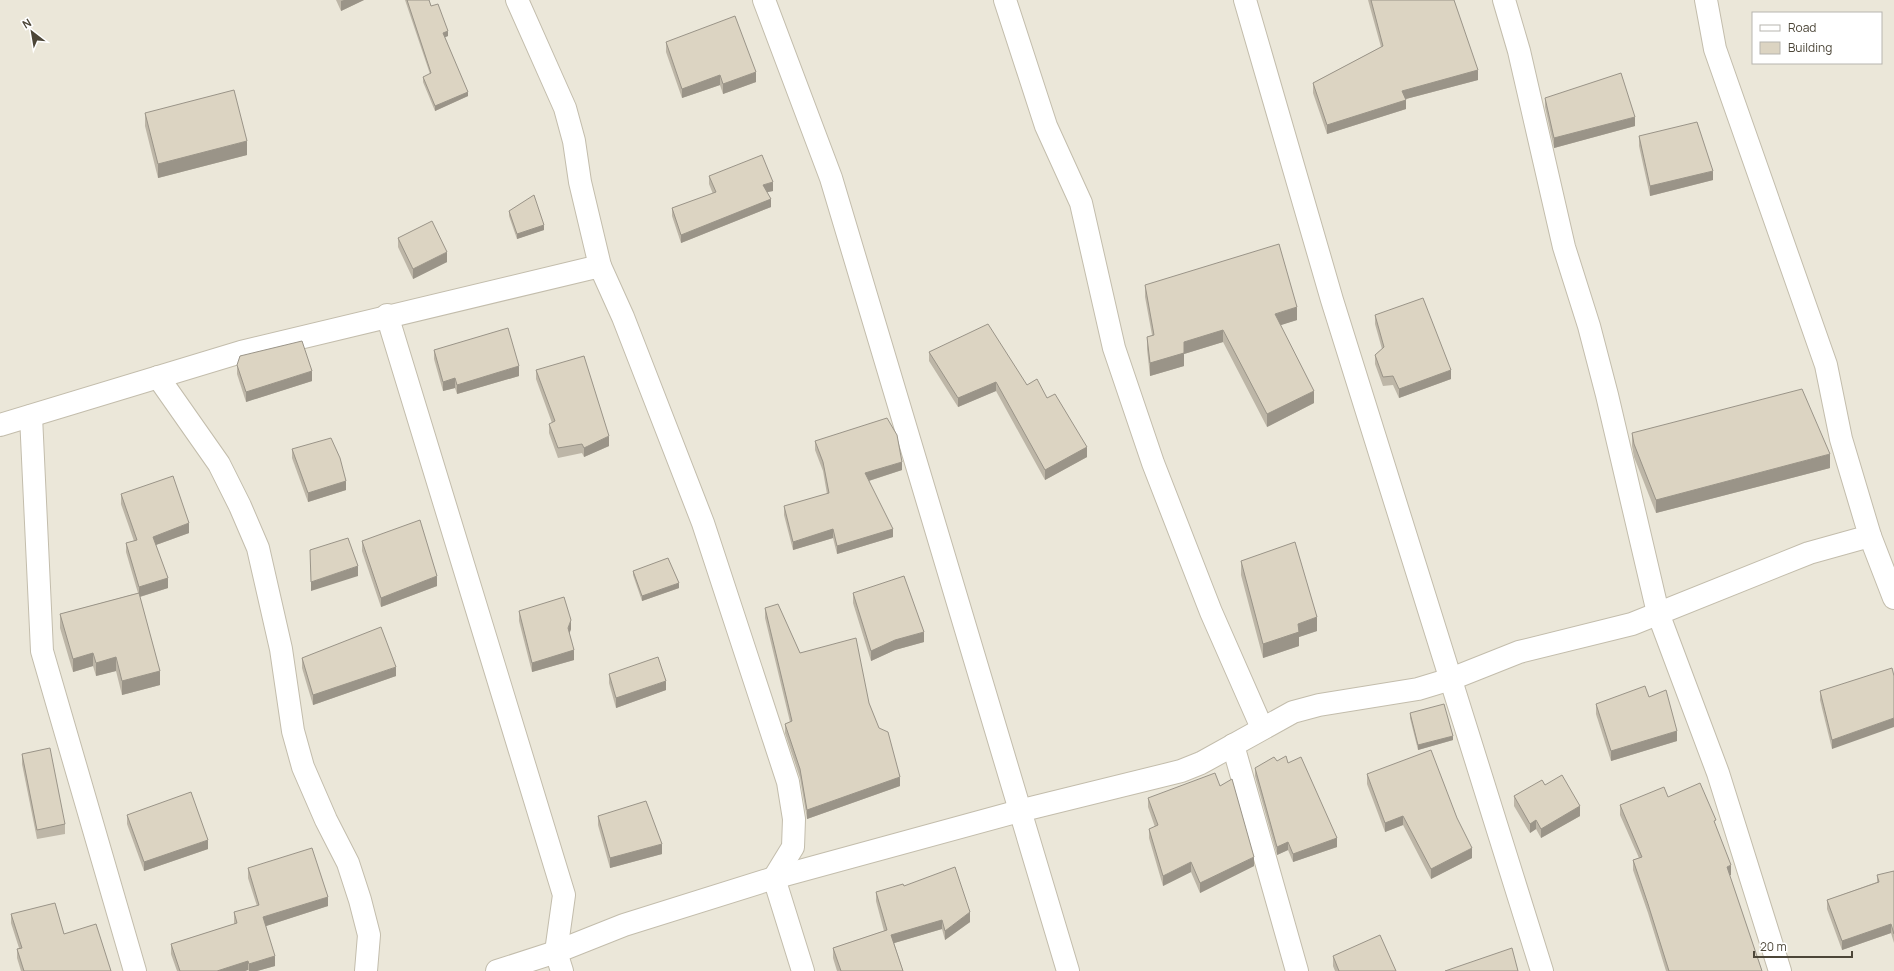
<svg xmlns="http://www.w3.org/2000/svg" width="1894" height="971" viewBox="0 0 1894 971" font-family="Manrope,sans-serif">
	<rect width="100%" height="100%" fill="#f6f4eb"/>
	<path fill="#ebe7d9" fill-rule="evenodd" d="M0,0H1894V971H0ZM1753,13H1881V63H1753Z"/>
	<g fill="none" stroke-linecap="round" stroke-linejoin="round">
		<g stroke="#c3bdac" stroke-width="24">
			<g id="minor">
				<polyline points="517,0 565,108 574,141 580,182 600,266"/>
				<polyline points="764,0 831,178 1068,971"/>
				<polyline points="1005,0 1046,126 1081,203 1114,348 1153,463 1211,612 1262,728"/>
				<polyline points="1245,0 1332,300 1542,971"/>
				<polyline points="1504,0 1519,51 1564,247 1589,326 1607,395 1658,613 1718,773 1780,971"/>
				<polyline points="387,315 564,895 556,952 562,971"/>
				<polyline points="158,377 219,464 240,506 258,548 281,649 293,731 303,767 326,820 348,863 360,900 369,935 366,971"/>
				<polyline points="31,416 42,651 135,971"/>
				<polyline points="0,425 241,352 600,266 623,317 703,523 788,782 794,819 793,847 774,878 803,971"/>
				<polyline points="1870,536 1894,598"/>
				<polyline points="1233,745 1297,971"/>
				<polyline points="497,971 556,952 624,925 774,878 1019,811 1181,771 1201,763 1293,712 1319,705 1418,689 1451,679 1519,652 1632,624 1809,553 1870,536 1841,439 1826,365 1715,49 1706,0"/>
			</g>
		</g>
		<use href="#minor" stroke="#fff" stroke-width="22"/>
	</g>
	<g fill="#bdb6a7">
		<polygon points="336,0 364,0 341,11"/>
		<polygon points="405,0 429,0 431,6 448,36 445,37 468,96 435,111 423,82 423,77 430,74"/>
		<polygon points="1368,0 1454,0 1478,80 1406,99 1406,109 1327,134 1313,93 1313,83 1381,47"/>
		<polygon points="666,42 756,82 723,94 720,85 682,98 666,52"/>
		<polygon points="1545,98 1635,126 1554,148 1545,107"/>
		<polygon points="145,113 247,155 158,178 145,126"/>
		<polygon points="1639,136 1713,180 1650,196 1639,146"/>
		<polygon points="709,176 773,191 767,192 771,207 681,243 672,216 672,208 713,194 709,184"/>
		<polygon points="509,211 544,230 517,239 509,216"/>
		<polygon points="398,238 447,262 413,279 398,247"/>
		<polygon points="1145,285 1297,320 1280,325 1314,403 1267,427 1223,342 1184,354 1184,366 1150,376 1147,349 1147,337 1152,335 1145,297"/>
		<polygon points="1375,315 1451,379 1399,398 1393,385 1383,386 1375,364 1375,355 1382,349 1375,324"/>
		<polygon points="434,350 519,376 457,394 455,388 443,391 434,359"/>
		<polygon points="929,352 1027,385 1047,398 1087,457 1045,480 996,391 958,407 929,361"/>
		<polygon points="237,365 312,381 246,402 237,374"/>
		<polygon points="536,370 609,446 584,457 582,453 558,458 549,433 549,424 552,423 536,379"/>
		<polygon points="1632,433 1830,468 1656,513 1634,457 1632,446"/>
		<polygon points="815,441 902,470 869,481 893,537 837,554 833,538 793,550 784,515 784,506 827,494 823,471 815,450"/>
		<polygon points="292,449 346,490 308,502 292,458"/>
		<polygon points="121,494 189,533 156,545 168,588 140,597 160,685 122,695 116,671 96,676 93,666 73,672 60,628 60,614 138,593 126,552 126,543 134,541 121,504"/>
		<polygon points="362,541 437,586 381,607 362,551"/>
		<polygon points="1241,561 1317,631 1299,637 1299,646 1263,658 1241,575"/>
		<polygon points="633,571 679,588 642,601 633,575"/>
		<polygon points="853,593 924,642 895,650 871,661 853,603"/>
		<polygon points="765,608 800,653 869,703 900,786 807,819 800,778 785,733 785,724 790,722 765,618"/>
		<polygon points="519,611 571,629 569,634 574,660 532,672 519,621"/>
		<polygon points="302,658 396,676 313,705 302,668"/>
		<polygon points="609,674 666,690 616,708 609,683"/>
		<polygon points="1894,676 1832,749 1820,700 1820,691"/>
		<polygon points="1596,704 1677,741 1611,761 1596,714"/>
		<polygon points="1410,713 1453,740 1418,750 1410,718"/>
		<polygon points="22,754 65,824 65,834 37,839 22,764"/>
		<polygon points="1277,761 1288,763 1337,847 1293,862 1288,850 1277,855 1255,776 1255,768"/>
		<polygon points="1367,774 1472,858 1431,879 1403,825 1385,832 1367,784"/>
		<polygon points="1545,785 1580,816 1541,838 1536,829 1530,833 1514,806 1514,796"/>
		<polygon points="1668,797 1716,827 1731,875 1729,875 1762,971 1666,971 1648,913 1633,870 1633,860 1639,858 1620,815 1620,805"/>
		<polygon points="1148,798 1254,866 1200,893 1191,872 1163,886 1149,838 1149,829 1155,827 1148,807"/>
		<polygon points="127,815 208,849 144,871 127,824"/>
		<polygon points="598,816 662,854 610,868 598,825"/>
		<polygon points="248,868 328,906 266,926 275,966 257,971 249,971 248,970 245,971 177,971 171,954 171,944 234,924 234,912 257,906 248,878"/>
		<polygon points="1894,871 1894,943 1891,933 1842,950 1827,909 1827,900 1877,882 1877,875"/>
		<polygon points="904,886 970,922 945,940 942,929 894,943 903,971 837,971 833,958 833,948 884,931 876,901 876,892"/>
		<polygon points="11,914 64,934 111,971 21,971 17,958 17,949 19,948 11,923"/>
		<polygon points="1333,956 1396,971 1335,971 1333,966"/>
	</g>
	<g fill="#9a9488">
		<polygon points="344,0 364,0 341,11 341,1"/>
		<polygon points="448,31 448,36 443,38 443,33"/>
		<polygon points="1478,70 1478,80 1402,100 1402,91"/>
		<polygon points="756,72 756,82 723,94 723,84"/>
		<polygon points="720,75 720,85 682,98 682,89"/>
		<polygon points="468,92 468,96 435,111 435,106"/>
		<polygon points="1406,100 1406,109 1327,134 1327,125"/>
		<polygon points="1635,117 1635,126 1554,148 1554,138"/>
		<polygon points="247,141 247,155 158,178 158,164"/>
		<polygon points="1713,171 1713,180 1650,196 1650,186"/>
		<polygon points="773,182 773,191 763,193 763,185"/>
		<polygon points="771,199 771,207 681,243 681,235"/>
		<polygon points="544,225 544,230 517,239 517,234"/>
		<polygon points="447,252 447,262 413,279 413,269"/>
		<polygon points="1297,307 1297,320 1275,327 1275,314"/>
		<polygon points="1223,330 1223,342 1184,354 1184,366 1150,376 1150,363 1184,342"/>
		<polygon points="519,366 519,376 457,394 457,385"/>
		<polygon points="1451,370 1451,379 1399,398 1399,389"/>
		<polygon points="312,371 312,381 246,402 246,392"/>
		<polygon points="455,378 455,388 443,391 443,382"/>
		<polygon points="996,382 996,391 958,407 958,398"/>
		<polygon points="1314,391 1314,403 1267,427 1267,414"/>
		<polygon points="609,436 609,446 584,457 584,448"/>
		<polygon points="1087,447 1087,457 1045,480 1045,470"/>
		<polygon points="1830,454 1830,468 1656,513 1656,500"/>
		<polygon points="902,462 902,470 865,482 865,473"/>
		<polygon points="346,481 346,490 308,502 308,493"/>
		<polygon points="189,523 189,533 153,546 153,537"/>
		<polygon points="833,529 833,538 793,550 793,542"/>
		<polygon points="893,529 893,537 837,554 837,546"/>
		<polygon points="358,566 358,576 311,591 311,582"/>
		<polygon points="437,576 437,586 381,607 381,598"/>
		<polygon points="168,578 168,588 139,597 139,587"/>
		<polygon points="679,583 679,588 642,601 642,596"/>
		<polygon points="1317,617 1317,631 1299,637 1299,646 1263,658 1263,644 1298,624"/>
		<polygon points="571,620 571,629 568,638 568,628"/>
		<polygon points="924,632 924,642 895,650 871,661 871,651 895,640"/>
		<polygon points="574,650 574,660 532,672 532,663"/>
		<polygon points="93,653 93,666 73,672 73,659"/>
		<polygon points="116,657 116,671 96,676 96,663"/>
		<polygon points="396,667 396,676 313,705 313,695"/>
		<polygon points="160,671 160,685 122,695 122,681"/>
		<polygon points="666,681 666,690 616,708 616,698"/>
		<polygon points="1894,718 1894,727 1832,749 1832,740"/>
		<polygon points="1677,731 1677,741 1611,761 1611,751"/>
		<polygon points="1453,736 1453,740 1418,750 1418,745"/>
		<polygon points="900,777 900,786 807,819 807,810"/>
		<polygon points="1580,806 1580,816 1541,838 1541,829"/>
		<polygon points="1403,816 1403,825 1385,832 1385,823"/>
		<polygon points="1536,820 1536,829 1530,833 1530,824"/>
		<polygon points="1337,838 1337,847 1293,862 1293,854"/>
		<polygon points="208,840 208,849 144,871 144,862"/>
		<polygon points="1288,842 1288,850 1277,855 1277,847"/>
		<polygon points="662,844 662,854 610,868 610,858"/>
		<polygon points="1472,848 1472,858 1431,879 1431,869"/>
		<polygon points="1254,857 1254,866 1200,893 1200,883"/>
		<polygon points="1191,862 1191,872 1163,886 1163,876"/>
		<polygon points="1731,865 1731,875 1727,876 1727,867"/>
		<polygon points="328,897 328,906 263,927 263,917"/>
		<polygon points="970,912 970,922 945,940 945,931"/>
		<polygon points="942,920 942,929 891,944 891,935"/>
		<polygon points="1891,924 1891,933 1842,950 1842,941"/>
		<polygon points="275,956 275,966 257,971 249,971 249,964"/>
		<polygon points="248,961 248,970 245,971 217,971"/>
	</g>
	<g fill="#dcd4c2" stroke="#9a9488">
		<polygon points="407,0 429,0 431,6 438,4 448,31 443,33 468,92 435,106 423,77 431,73"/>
		<polygon points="1371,0 1454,0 1478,70 1402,91 1406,100 1327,125 1313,83 1383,46"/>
		<polygon points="735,16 756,72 723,84 720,75 682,89 666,42"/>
		<polygon points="1621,73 1635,117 1554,138 1545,98"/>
		<polygon points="234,90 247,141 158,164 145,113"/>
		<polygon points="1697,122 1713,171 1650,186 1639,136"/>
		<polygon points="762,155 773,182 763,185 771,199 681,235 672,208 716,192 709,176"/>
		<polygon points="534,195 544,225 517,234 509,211"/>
		<polygon points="432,221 447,252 413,269 398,238"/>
		<polygon points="1279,244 1297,307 1275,314 1314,391 1267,414 1223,330 1184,342 1184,353 1150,363 1147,337 1154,335 1145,285"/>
		<polygon points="1423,298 1451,370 1399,389 1393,376 1383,377 1375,355 1384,347 1375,315"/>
		<polygon points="988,324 1027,385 1037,379 1047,398 1055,394 1087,447 1045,470 996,382 958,398 929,352"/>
		<polygon points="508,328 519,366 457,385 455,378 443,382 434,350"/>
		<polygon points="302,341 312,371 246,392 237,365 240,356"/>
		<polygon points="584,356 609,436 584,448 582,444 558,448 549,424 555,421 536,370"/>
		<polygon points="1802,389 1830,454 1656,500 1634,444 1632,433"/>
		<polygon points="887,418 897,435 902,462 865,473 893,529 837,546 833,529 793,542 784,506 829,493 823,462 815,441"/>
		<polygon points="331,438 340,458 346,481 308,493 292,449"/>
		<polygon points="173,476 189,523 153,537 168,578 139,587 126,543 137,540 121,494"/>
		<polygon points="420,520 437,576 381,598 362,541"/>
		<polygon points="348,538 358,566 311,582 310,550"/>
		<polygon points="1295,542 1317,617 1298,624 1299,632 1263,644 1241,561"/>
		<polygon points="668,558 679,583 642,596 633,571"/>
		<polygon points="904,576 924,632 895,640 871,651 853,593"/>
		<polygon points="139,593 160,671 122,681 116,657 96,663 93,653 73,659 60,614"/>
		<polygon points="564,597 571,620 568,628 574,650 532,663 519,611"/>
		<polygon points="778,604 800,653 856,638 869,703 879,728 888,732 900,777 807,810 800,769 785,724 792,721 765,608"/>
		<polygon points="381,627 396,667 313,695 302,658"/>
		<polygon points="658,657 666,681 616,698 609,674"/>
		<polygon points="1892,668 1894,676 1894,718 1832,740 1820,691"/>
		<polygon points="1645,686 1649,697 1666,690 1677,731 1611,751 1596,704"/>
		<polygon points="1444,704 1453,736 1418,745 1410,713"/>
		<polygon points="50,748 65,824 37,830 22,754"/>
		<polygon points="1431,750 1457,818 1472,848 1431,869 1403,816 1385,823 1367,774"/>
		<polygon points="1286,756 1288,763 1301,757 1337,838 1293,854 1288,842 1277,847 1255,768 1274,757 1277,761"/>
		<polygon points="1215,773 1220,786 1232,779 1254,857 1200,883 1191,862 1163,876 1149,829 1158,825 1148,798"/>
		<polygon points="1562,775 1580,806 1541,829 1536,820 1530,824 1514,796 1542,780 1545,785"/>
		<polygon points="1700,783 1716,820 1714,821 1731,865 1727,867 1762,971 1669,971 1648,904 1633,860 1642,857 1620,805 1664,787 1668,797"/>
		<polygon points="191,792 208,840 144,862 127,815"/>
		<polygon points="646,801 662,844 610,858 598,816"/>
		<polygon points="312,848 328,897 263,917 275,956 249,964 248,961 217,971 180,971 171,944 237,923 234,912 259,905 248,868"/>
		<polygon points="955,867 970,912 945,931 942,920 891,935 903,971 841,971 833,948 887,930 876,892 903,884 904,886"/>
		<polygon points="1894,871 1894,934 1891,924 1842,941 1827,900 1879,882 1877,875"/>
		<polygon points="55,903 64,934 96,924 111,971 24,971 17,949 22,948 11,914"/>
		<polygon points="1380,935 1396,971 1339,971 1333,956"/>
		<polygon points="1512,948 1518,971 1445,971"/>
	</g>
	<rect x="1752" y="12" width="130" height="52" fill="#ffffff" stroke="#b7b5af"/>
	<rect x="1760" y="25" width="20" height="6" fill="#ffffff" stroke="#b7b5af"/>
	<text x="1788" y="32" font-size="12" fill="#4c4638">Road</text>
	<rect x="1760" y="42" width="20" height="12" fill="#dcd4c2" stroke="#b7b5af"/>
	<text x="1788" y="52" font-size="12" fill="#4c4638">Building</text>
	<g transform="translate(32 32) rotate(329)" stroke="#ffffff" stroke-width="3" paint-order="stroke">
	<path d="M0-3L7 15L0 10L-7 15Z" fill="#4c4638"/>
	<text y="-6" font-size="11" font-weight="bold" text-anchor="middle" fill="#4c4638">N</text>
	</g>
	<path d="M1754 951v6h98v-6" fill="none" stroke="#4c4638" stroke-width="2"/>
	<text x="1760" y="951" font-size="12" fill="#4c4638" stroke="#ffffff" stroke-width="3" paint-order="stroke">20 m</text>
</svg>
